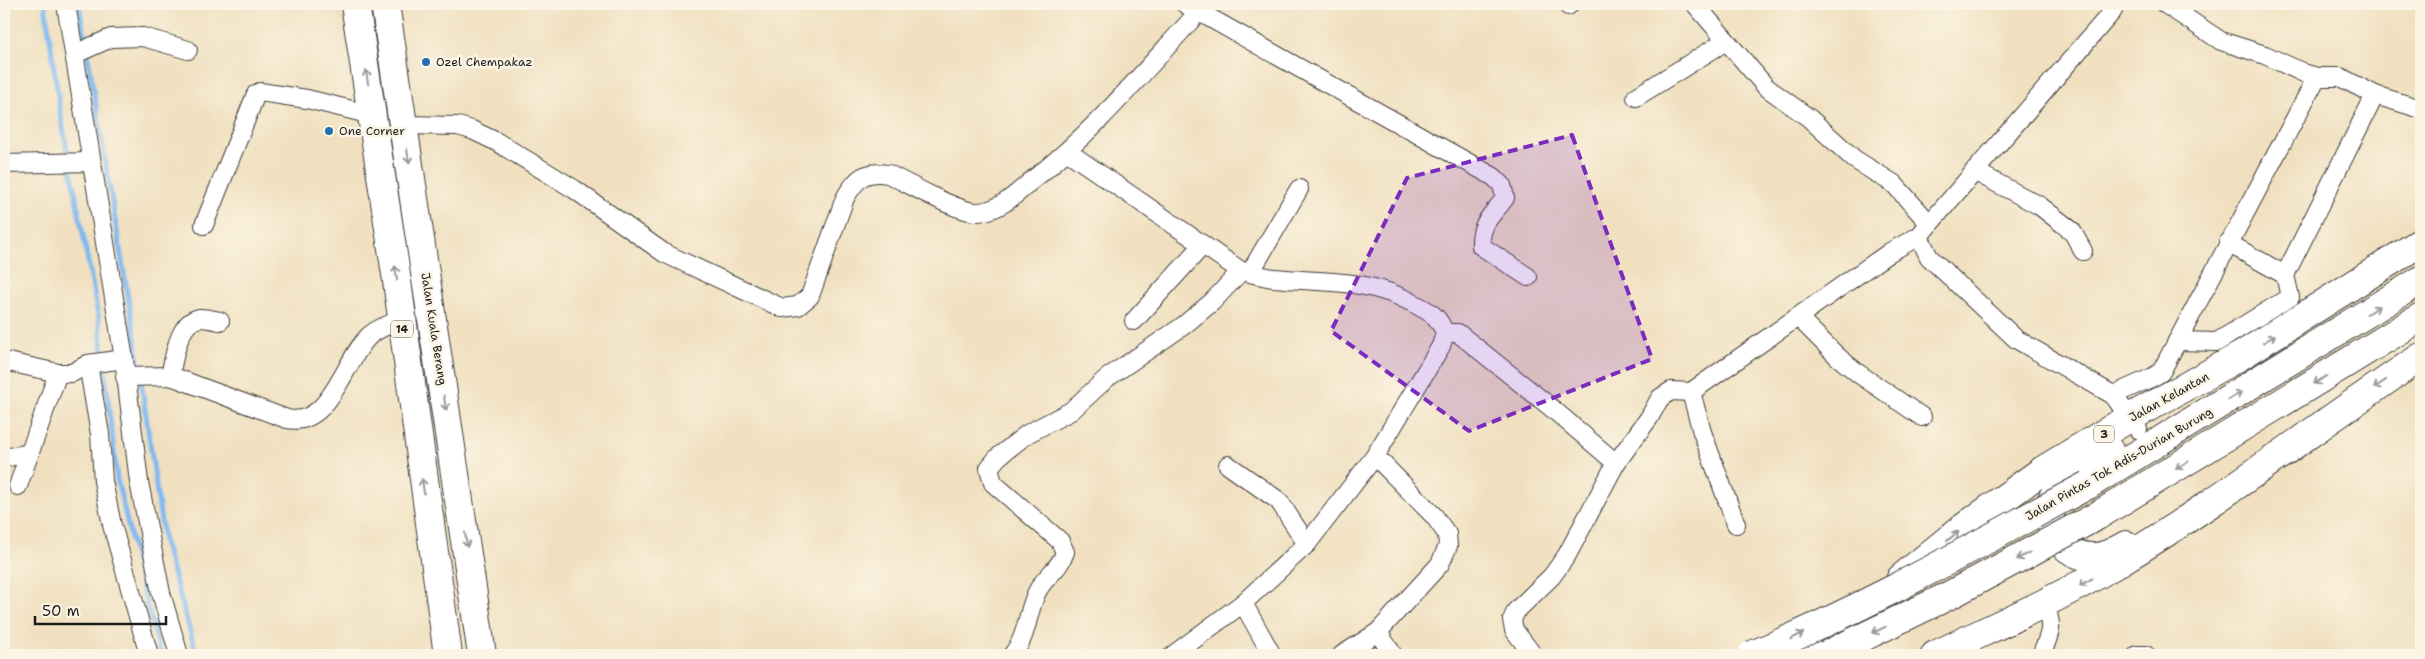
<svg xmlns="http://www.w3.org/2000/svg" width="2425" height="659" viewBox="0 0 2425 659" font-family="'Shantell Sans',sans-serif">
	<rect width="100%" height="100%" fill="#fcf5e5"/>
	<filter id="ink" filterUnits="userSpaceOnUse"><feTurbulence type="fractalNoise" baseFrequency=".02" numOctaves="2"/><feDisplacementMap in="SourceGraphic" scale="10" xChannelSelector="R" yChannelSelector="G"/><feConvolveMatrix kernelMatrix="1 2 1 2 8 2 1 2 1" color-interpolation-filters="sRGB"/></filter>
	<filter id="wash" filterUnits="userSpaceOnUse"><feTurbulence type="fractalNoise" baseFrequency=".0096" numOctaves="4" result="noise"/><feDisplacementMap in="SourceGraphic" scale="20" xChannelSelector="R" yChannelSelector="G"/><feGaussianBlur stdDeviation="1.12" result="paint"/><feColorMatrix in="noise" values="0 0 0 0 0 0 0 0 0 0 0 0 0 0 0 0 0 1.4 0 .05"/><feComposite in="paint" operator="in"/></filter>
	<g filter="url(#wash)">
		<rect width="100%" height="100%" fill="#f0e0c0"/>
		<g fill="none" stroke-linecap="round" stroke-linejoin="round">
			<g stroke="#80b9f1" stroke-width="5">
				<polyline points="45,4 61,117 99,320 117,479 144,594 161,655"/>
				<polyline points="79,4 136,344 164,542 197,655"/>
			</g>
		</g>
	</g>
	<g filter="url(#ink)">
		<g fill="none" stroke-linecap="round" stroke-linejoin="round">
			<g stroke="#3c3935" stroke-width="20">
				<g id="minor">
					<polyline points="66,4 124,359 139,482 161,593 179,655"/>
					<path d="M1185,4L1494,177L1502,185L1505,198C1492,216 1480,222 1481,246L1528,277"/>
					<polyline points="1695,4 1766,87 1809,118 1854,159 1894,184 1929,223"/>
					<polyline points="2116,4 2112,12 1919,236 1929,257 2016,339 2113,395 2138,429"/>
					<polyline points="2165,4 2221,41 2265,55 2306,74 2317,77 2340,77 2375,95 2421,109"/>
					<polyline points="1568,6 1570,4"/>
					<polyline points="75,54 111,38 143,37 188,50"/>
					<polyline points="1636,97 1726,41"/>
					<path d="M404,125L458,126L472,130L497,142L574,189L664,253L782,308L798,306L810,296L845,198C856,179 864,170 888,174C908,183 958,213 978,212C999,211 1015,195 1030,182C1099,128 1147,67 1206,4"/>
					<path d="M1068,152L1241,271C1252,273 1263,277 1274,278C1324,283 1367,278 1413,303C1431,313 1437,314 1445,333L1441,346L1375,456L1307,544L1243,603L1272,655"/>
					<polyline points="4,164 91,162"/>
					<polyline points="1974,171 2040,206 2072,231 2083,251"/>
					<polyline points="204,225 256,94 260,92 307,99 372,115"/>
					<polyline points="1250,273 1299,189"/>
					<polyline points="2285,275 2375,95"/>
					<polyline points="1798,317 1838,357 1859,374 1922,417"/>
					<polyline points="1134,321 1203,245"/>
					<polyline points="1445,333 1458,333 1548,405 1616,463"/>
					<polyline points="2177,341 2217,342 2290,297 2285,275 2228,243"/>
					<polyline points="4,361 58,373 72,373 88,364 124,359"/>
					<polyline points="88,364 100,434 103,481 112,525 149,655"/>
					<path d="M170,376C174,359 178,321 200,318C207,318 214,320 220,321"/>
					<path d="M125,377L170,376L179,379L287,419C330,428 344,360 369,336C378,328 390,324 401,320"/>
					<polyline points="1691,392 1702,432 1736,524"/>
					<polyline points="2113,395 2153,377 2161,372 2317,77"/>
					<polyline points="4,458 30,453"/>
					<polyline points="1228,465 1279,501 1307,544"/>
					<polyline points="18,486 58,373"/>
					<polyline points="1378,632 1393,655"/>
					<path d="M1012,655C1028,637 1027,610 1038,590C1047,574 1059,570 1065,552L1060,541L993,483L989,468L998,457L1027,434L1071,411L1107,378L1183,326L1212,302L1241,271"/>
					<polyline points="1173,655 1243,603"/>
					<polyline points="1342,655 1378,632 1440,564 1448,546 1447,534 1434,516 1375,456"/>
					<polyline points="1533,655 1514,630 1512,620 1516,611 1552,576 1567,555 1616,463 1649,418 1660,398 1671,391 1691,392 1890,252 1919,236"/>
					<path d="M2041,655C2051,632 2054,627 2044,602"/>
					<polyline points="2137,655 2146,655"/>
				</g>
			</g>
			<g stroke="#3c3935" stroke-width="30">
				<g id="primary">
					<polyline points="2088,485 2421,280"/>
					<polyline points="2097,516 2421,317"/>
				</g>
			</g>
			<g stroke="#3c3935" stroke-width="30">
				<g id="trunk">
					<polyline points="355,4 397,281 448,655"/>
					<polyline points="385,4 482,655"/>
					<path d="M2109,450C2093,461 2071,472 2059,487C2038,514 2056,554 2090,557C2103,558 2115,551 2126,545"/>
					<polyline points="1901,578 1956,533 2043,470 2131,417 2242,355 2421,242"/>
					<polyline points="1807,655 1862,610"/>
					<path d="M1935,655C1995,626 2057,600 2114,565C2220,502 2318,425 2421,357"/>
				</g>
			</g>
			<use href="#minor" stroke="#fff" stroke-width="18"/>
			<use href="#primary" stroke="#fff" stroke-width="28"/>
			<use href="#trunk" stroke="#fff" stroke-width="28"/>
			<g stroke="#3c3935" stroke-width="30" stroke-linecap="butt">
				<g id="primary-bridge">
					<path d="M1752,655C1868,607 1978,544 2088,485"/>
					<polyline points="1826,655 1948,596 2097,516"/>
				</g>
			</g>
			<use href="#primary-bridge" stroke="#fff" stroke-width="28"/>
		</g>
		<defs><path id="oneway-shaft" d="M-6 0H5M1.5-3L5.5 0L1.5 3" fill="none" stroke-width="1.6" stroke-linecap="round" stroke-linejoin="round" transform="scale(1.25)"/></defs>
		<g stroke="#999">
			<use href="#oneway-shaft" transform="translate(367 77) rotate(-99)"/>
			<use href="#oneway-shaft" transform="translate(408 156) rotate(82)"/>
			<use href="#oneway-shaft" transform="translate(396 273) rotate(-98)"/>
			<use href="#oneway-shaft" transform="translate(2373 310) rotate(-32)"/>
			<use href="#oneway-shaft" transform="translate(2269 339) rotate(-32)"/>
			<use href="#oneway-shaft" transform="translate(2320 380) rotate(148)"/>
			<use href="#oneway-shaft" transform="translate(2380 384) rotate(147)"/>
			<use href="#oneway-shaft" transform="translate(2235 396) rotate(-31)"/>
			<use href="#oneway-shaft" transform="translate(445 403) rotate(81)"/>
			<use href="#oneway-shaft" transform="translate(2182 465) rotate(149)"/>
			<use href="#oneway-shaft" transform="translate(423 486) rotate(-98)"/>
			<use href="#oneway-shaft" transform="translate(1953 536) rotate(-38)"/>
			<use href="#oneway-shaft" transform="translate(466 540) rotate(82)"/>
			<use href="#oneway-shaft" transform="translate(2023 556) rotate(152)"/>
			<use href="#oneway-shaft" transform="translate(2086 582) rotate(151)"/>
			<use href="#oneway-shaft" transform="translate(1879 630) rotate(154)"/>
			<use href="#oneway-shaft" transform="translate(1797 636) rotate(-26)"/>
		</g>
	</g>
	<path fill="#7b2cbf" fill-opacity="0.2" stroke="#7b2cbf" stroke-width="4" stroke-dasharray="10 6" stroke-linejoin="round" d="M1572,135L1652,359L1469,431L1331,331L1407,178Z"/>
	<g fill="#1f6fb2" stroke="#fcf5e5" stroke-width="2">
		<circle cx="426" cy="62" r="5"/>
		<circle cx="329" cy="131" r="5"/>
	</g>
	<g text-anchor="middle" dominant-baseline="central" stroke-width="5" stroke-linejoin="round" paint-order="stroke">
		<g fill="#fcf5e5" stroke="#5f5d58" stroke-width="1">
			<rect x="391" y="320.5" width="22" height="17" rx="4"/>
			<rect x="2094" y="425.5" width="20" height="17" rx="4"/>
		</g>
		<g font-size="11" font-weight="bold" fill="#1c1c1c">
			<text x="402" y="329">14</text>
			<text x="2104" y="434">3</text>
		</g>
		<g font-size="12" fill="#1c1c1c" stroke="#fcf5e5" text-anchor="start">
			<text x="436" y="62">Ozel Chempakaz</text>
			<text x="339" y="131">One Corner</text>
		</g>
		<g font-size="12" fill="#1c1c1c" stroke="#fcf5e5">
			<text transform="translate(434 329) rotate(81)">Jalan Kuala Berang</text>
			<text transform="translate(2169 397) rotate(-29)">Jalan Kelantan</text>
			<text transform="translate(2119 464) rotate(-30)">Jalan Pintas Tok Adis-Durian Burung</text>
		</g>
	</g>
	<rect width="2425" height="659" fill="none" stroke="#fcf5e5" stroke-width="20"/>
	<path d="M35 616v8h131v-8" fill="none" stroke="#1c1c1c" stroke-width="2.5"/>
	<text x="42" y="616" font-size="15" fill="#1c1c1c" stroke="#fcf5e5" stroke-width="4" paint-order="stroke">50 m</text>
</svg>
